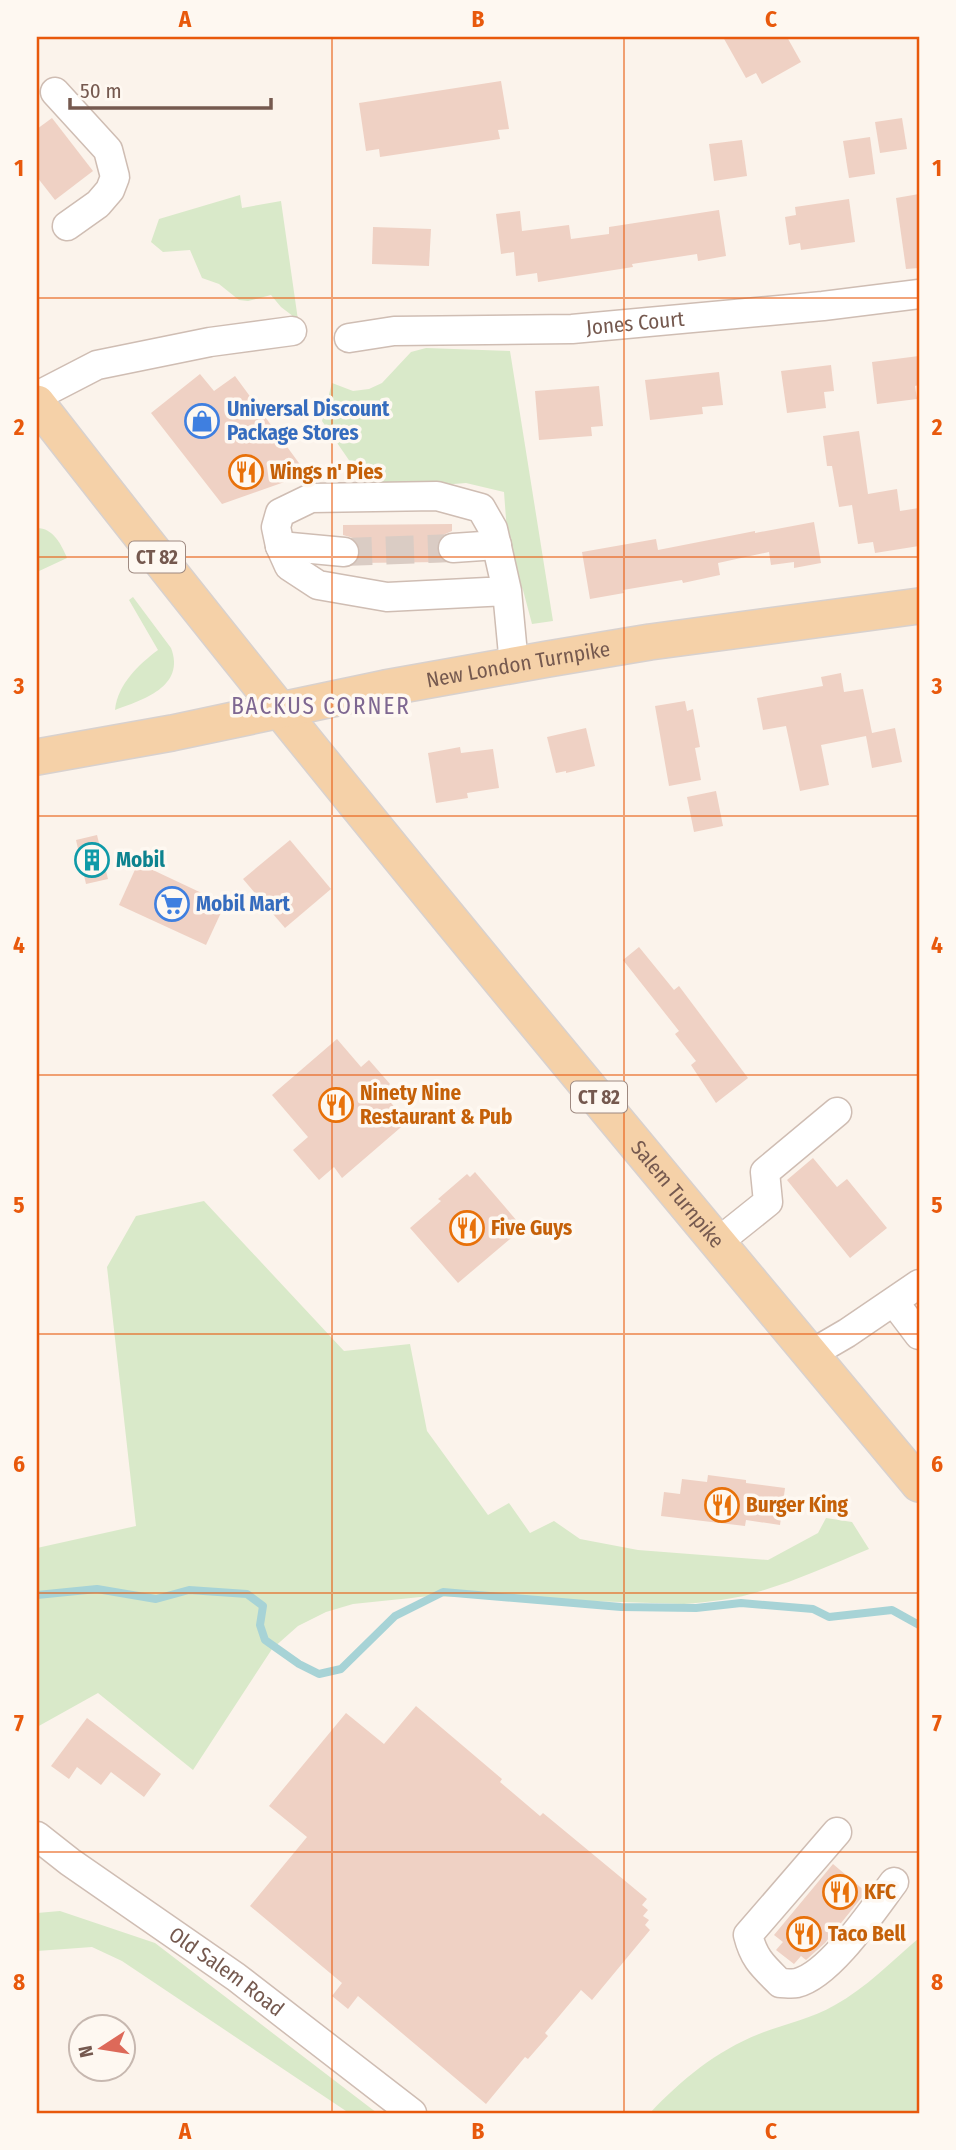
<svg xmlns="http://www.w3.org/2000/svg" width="956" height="2150" viewBox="0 0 956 2150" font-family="'Fira Sans Condensed',sans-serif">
	<rect width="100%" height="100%" fill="#fbf3eb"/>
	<g fill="#d9e9c9">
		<polygon points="240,195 242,208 281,201 298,320 281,307 271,295 248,301 239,300 219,284 202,278 190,250 163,252 151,242 159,219"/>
		<polygon points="426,348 510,351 553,621 532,624 523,590 509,559 504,492 466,483 403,488 364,482 322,421 332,383 353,391 369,389 382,383 411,352"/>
		<path d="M37,528C53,528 61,544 67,558L37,572Z"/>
		<path d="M133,597L171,648C186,687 142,700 115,710C118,684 138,665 158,650L129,600Z"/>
		<path d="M204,1201L344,1351L410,1344L427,1431L488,1515L509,1503L530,1533L554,1521L580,1539L638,1550L768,1560L818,1533L826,1518L852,1522L869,1549C833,1564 798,1580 761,1591C736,1599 710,1602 684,1604L430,1596L353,1604L326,1612L298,1626L272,1649L193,1770L98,1693L37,1727V1548L136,1526L107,1267L136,1216Z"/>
		<polygon points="60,1911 155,1943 377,2113 349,2113 122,1961 92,1947 37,1951 37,1913"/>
		<path d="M919,1938V2113H650C681,2080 716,2051 759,2034C784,2024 811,2019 835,2005C866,1988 892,1961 919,1938Z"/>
	</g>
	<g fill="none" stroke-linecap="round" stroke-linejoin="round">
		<polyline stroke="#a7d3d6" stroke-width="8" points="37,1595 97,1589 156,1599 189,1590 247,1594 263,1606 260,1625 265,1640 299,1664 319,1674 341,1669 395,1616 443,1592 621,1607 696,1608 741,1603 813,1609 829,1617 892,1610 919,1625"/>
	</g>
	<g fill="#efd1c4">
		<polygon points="723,37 787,37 801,62 762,84 756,73 746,78"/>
		<polygon points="501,81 509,129 498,130 500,139 380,157 379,149 366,151 359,103"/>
		<polygon points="52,118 93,171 55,200 37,177 37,129"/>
		<polygon points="902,118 907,149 880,153 875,122"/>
		<polygon points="870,137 875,174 849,178 843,141"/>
		<polygon points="742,140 747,176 714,181 709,144"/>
		<polygon points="919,194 919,268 906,269 896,198"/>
		<polygon points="849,199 855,242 801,250 800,243 789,245 785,217 796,215 795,207"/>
		<polygon points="719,210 726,256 698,261 697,254 632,264 633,267 538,282 537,273 516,276 514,252 501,254 496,214 520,211 522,231 569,225 571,239 609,234 609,227"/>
		<polygon points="373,227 431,229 429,266 372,264"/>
		<polygon points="919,356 919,385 915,386 917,399 877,404 872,362"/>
		<polygon points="831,365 834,391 824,392 826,408 787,413 781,371"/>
		<polygon points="719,372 723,405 702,407 703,414 650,420 645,380"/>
		<polygon points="200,374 214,391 235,376 307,474 222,504 151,413"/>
		<polygon points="599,386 603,426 591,427 592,436 539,440 535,391"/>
		<polygon points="859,431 868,494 897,489 900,511 919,508 919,546 875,553 873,542 858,544 852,505 839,507 832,466 827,466 823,436"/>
		<polygon points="814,522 821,563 794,568 794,562 771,565 769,552 718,563 720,575 683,583 682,580 623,590 624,593 590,599 582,552 656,539 658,550 755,531 755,533"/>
		<polygon points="452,524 452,531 443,535 438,541 437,550 439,557 444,562 356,563 360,554 359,544 353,538 343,535 343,525"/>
		<polygon points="841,673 844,692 863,689 872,733 895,728 902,762 872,768 866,736 821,745 829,785 800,791 786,726 763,730 757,698 823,686 821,677"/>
		<polygon points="685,701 687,711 693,709 700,747 695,748 701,780 669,786 655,706"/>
		<polygon points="586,728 595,766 566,773 566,771 556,773 547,737"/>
		<polygon points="460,747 461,753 493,749 499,788 467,793 468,798 436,803 428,753"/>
		<polygon points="716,791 723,826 694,832 687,797"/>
		<polygon points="97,835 108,879 86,884 76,840"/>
		<polygon points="290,840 331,889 285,928 243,879"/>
		<polygon points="138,863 225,904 206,945 119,905"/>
		<polygon points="639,947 674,990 679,986 748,1078 716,1103 691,1065 696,1061 675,1034 679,1031 623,960"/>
		<polygon points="337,1039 361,1067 369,1060 390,1084 382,1092 407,1122 342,1178 334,1167 319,1180 293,1150 308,1137 272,1095"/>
		<polygon points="813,1158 837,1187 847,1179 887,1228 850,1258 787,1180"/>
		<polygon points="475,1172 523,1228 458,1283 410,1228 441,1201 438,1199 467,1174 470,1177"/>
		<polygon points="708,1475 746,1480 746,1483 785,1488 780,1525 746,1520 745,1526 661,1516 664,1492 680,1494 682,1479 707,1482"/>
		<polygon points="416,1706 502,1779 500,1782 540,1816 543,1813 647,1899 642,1905 648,1910 643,1916 649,1920 645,1925 650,1930 592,2000 581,1990 545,2033 548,2036 528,2059 525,2057 486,2104 358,1996 348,2009 332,1996 342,1983 250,1906 307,1837 269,1806 346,1713 384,1744"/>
		<polygon points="87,1718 161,1774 144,1797 111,1772 101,1785 77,1767 69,1779 51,1766"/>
		<polygon points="833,1864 866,1892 825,1943 806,1960 801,1956 794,1964 776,1950 783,1942 774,1935"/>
	</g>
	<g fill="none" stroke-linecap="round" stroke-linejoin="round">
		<polyline stroke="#daccc4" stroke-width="28" stroke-dasharray="28 14" stroke-linecap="butt" points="344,552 453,548"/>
		<g stroke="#cfbdb3" stroke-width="31">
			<g id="minor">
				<polyline points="55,92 108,150 115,177 110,190 98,204 67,226"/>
				<path id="s1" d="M349,338L394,331L572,329L823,306L919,294"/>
				<polyline points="37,396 97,365 210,342 292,331"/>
				<polyline points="280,546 344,552"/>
				<polyline points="453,548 497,545"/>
				<polyline points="507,591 387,597 318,585 289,566 280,546 276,527 280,513 311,498 437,496 481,508 493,529 507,591 514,665"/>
				<polyline points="718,1242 768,1202 765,1172 837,1112"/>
				<polyline points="894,1302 919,1335"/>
				<polyline points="811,1354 847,1333 919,1284"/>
				<path d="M837,1832L748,1935C754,1959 763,1966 780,1983C785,1983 792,1984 797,1983C830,1975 873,1910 894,1882"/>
				<path id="s2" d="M37,1836L70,1862L236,1977L412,2113"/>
			</g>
		</g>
		<g stroke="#d8d1ce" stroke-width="38">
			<g id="major">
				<path id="s3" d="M37,403C322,770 621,1127 919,1484"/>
				<path id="s4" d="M37,757L172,733L385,688L548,659L650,642L919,606"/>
			</g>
		</g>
		<use href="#minor" stroke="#fff" stroke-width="28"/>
		<use href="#major" stroke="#f5d1a8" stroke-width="35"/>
	</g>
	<path fill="none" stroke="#e8590c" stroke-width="2" stroke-opacity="0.55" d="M332,37V2113M624,37V2113M37,298H919M37,557H919M37,816H919M37,1075H919M37,1334H919M37,1593H919M37,1852H919"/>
	<defs>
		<g id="shop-ring" transform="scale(1.75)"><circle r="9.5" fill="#fef8f1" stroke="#3f7fe0" stroke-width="1.5"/><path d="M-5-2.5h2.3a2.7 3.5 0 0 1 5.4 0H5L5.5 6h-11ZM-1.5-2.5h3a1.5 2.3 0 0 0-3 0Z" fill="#3f7fe0"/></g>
		<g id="restaurant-ring" transform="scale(1.75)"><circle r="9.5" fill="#fef8f1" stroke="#e8710a" stroke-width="1.5"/><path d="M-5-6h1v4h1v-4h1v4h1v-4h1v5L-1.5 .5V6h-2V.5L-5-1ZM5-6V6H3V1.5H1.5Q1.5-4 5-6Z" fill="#e8710a"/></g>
		<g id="building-ring" transform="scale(1.75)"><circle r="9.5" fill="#fef8f1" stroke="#0f9aa8" stroke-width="1.5"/><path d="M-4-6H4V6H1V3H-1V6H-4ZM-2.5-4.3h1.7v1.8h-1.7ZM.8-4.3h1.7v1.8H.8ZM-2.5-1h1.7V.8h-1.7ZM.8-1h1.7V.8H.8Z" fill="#0f9aa8"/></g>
		<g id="supermarket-ring" transform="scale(1.75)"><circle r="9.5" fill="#fef8f1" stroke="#3f7fe0" stroke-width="1.5"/><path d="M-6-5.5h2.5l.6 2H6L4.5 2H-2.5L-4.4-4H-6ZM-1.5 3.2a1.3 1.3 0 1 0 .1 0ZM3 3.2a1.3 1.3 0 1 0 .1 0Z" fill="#3f7fe0"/></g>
	</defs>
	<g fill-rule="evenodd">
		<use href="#shop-ring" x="202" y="421"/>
		<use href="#restaurant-ring" x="246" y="472"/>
		<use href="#building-ring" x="92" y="860"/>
		<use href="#supermarket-ring" x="172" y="904"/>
		<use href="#restaurant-ring" x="336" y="1105"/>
		<use href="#restaurant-ring" x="467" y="1228"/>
		<use href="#restaurant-ring" x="722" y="1505"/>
		<use href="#restaurant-ring" x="840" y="1892"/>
		<use href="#restaurant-ring" x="804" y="1934"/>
	</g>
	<g text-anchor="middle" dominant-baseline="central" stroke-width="7" stroke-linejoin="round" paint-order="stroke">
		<g fill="#fef8f1" stroke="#9e8980" stroke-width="2">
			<rect x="129" y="541.5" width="56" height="31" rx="5"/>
			<rect x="571" y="1081.5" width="56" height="31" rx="5"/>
		</g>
		<g font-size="19" font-weight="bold" fill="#75594f">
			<text x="157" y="557">CT 82</text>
			<text x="599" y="1097">CT 82</text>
		</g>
		<g font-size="21" fill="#75594f" stroke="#fef8f1">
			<text stroke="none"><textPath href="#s1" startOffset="287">Jones Court</textPath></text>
			<text stroke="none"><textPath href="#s4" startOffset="490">New London Turnpike</textPath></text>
			<text stroke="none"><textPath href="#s3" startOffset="1018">Salem Turnpike</textPath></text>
			<text stroke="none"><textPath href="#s2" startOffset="233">Old Salem Road</textPath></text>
		</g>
		<g font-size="21" font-weight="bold" fill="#366cbe" stroke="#fef8f1" text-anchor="start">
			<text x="227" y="409">Universal Discount<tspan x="227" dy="24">Package Stores</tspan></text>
			<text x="196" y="904">Mobil Mart</text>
		</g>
		<g font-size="21" font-weight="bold" fill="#c56008" stroke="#fef8f1" text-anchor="start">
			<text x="270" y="472">Wings n' Pies</text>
			<text x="360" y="1093">Ninety Nine<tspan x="360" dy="24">Restaurant &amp; Pub</tspan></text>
			<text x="491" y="1228">Five Guys</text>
			<text x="746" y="1505">Burger King</text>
			<text x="864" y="1892">KFC</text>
			<text x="828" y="1934">Taco Bell</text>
		</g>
		<g font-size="21" font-weight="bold" fill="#0d838f" stroke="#fef8f1" text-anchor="start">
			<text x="116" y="860">Mobil</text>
		</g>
		<g font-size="23" letter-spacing="2" fill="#7e6791" stroke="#fef8f1">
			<text x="321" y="706">BACKUS CORNER</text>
		</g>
	</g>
	<rect width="956" height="2150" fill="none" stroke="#fef8f1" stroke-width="77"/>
	<g transform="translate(102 2048) rotate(258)"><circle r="33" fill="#fef8f1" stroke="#c7b8b0" stroke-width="2"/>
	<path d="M0-5L12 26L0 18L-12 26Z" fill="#dd6959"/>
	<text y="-10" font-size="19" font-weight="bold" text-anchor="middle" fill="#75594f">N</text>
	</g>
	<path d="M70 98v10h201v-10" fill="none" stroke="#75594f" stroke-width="3.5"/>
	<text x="80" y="98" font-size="21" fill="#75594f" stroke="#fef8f1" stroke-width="5" paint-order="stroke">50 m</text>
	<rect x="38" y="38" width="880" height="2074" fill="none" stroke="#e8590c" stroke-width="2.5"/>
	<g font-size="23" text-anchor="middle" font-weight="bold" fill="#e8590c">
		<text x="185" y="27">A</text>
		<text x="478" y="27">B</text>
		<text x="771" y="27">C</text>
		<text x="19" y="176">1</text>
		<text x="937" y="176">1</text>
		<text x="19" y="435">2</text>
		<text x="937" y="435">2</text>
		<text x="19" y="694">3</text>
		<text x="937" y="694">3</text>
		<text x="19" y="953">4</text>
		<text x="937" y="953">4</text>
		<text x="19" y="1213">5</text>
		<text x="937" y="1213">5</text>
		<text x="19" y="1472">6</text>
		<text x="937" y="1472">6</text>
		<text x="19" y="1731">7</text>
		<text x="937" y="1731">7</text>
		<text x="19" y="1990">8</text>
		<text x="937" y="1990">8</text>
		<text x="185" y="2139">A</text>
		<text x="478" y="2139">B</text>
		<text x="771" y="2139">C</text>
	</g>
</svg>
